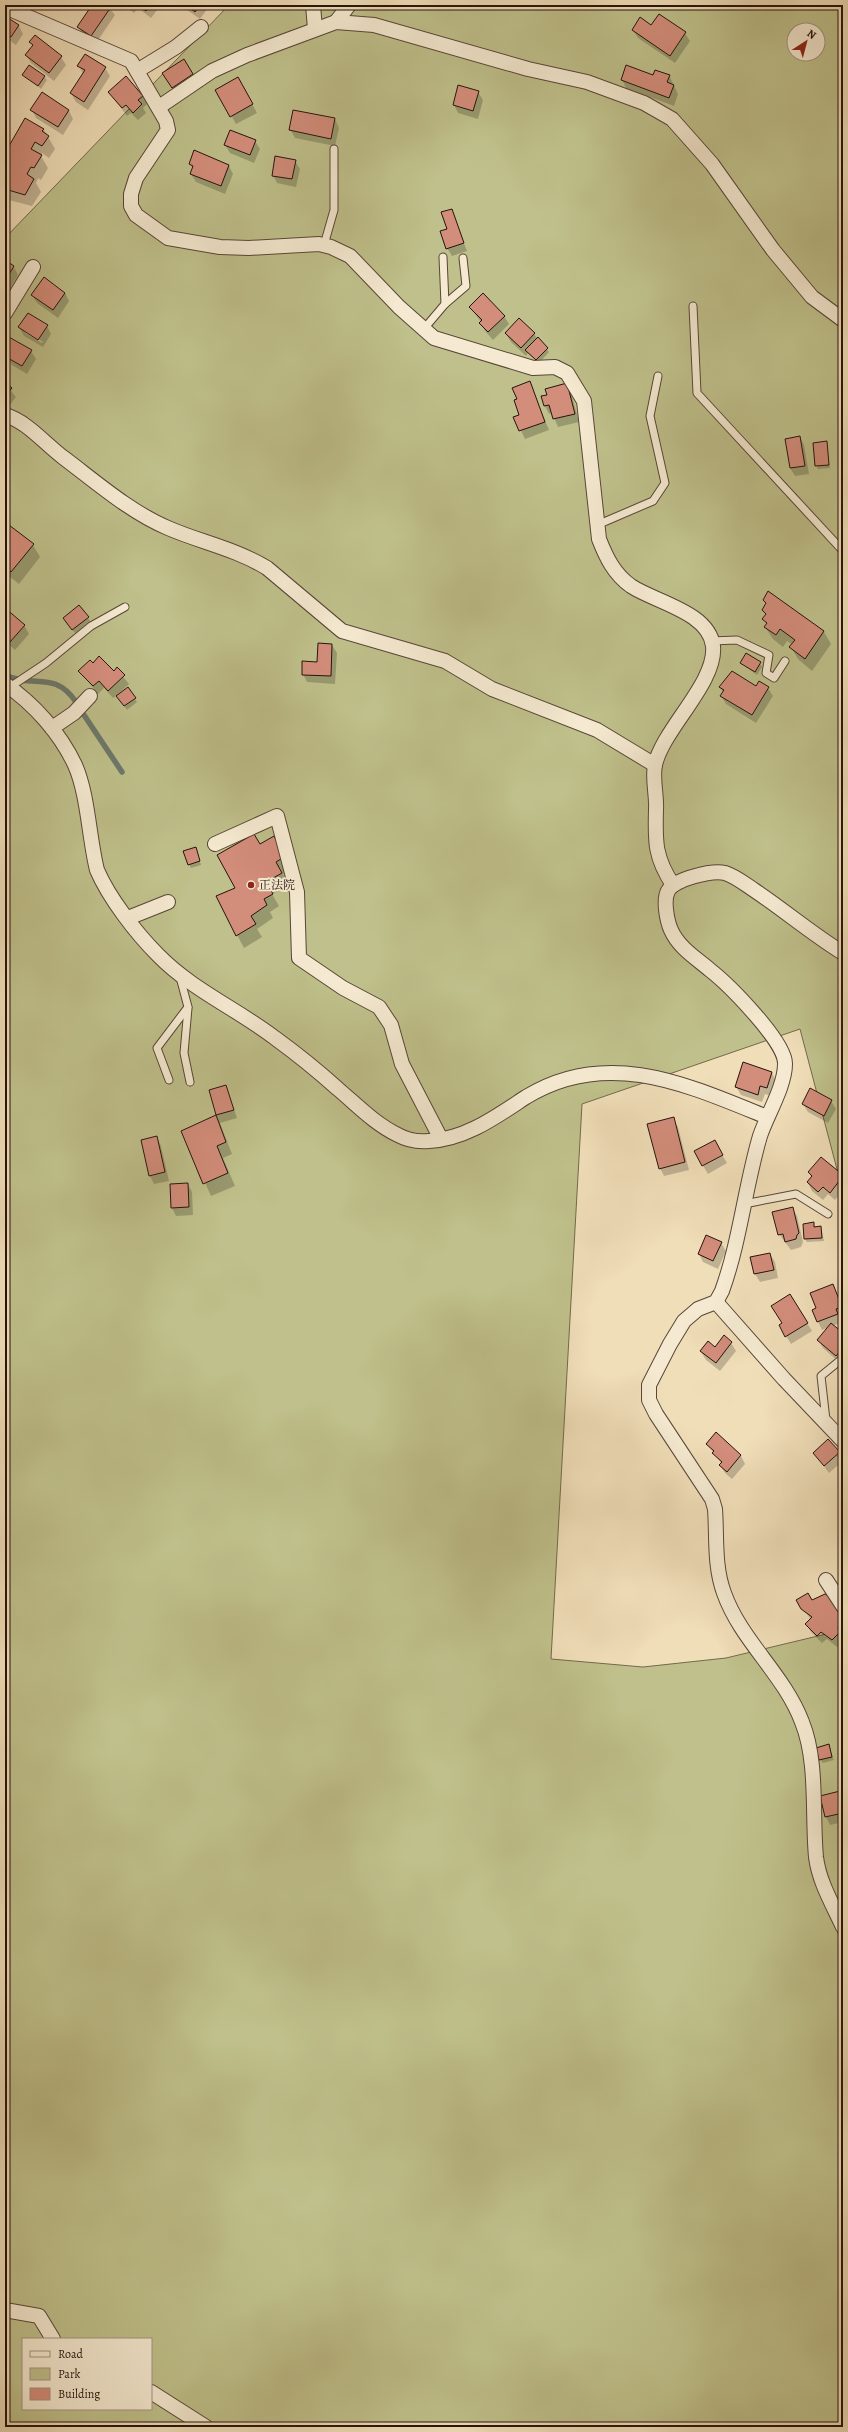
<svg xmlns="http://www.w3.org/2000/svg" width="848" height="2432" viewBox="0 0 848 2432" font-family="Alegreya,'Noto Serif JP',serif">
	<rect width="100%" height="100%" fill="#f0deb8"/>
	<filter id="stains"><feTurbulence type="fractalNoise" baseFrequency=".005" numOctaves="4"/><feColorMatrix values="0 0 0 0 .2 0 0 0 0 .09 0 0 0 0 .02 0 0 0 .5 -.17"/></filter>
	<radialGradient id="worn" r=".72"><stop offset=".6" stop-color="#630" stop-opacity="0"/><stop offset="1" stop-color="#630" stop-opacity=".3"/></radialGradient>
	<path fill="#bfc08b" stroke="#726a4c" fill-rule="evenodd" d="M229,5H843V1192L800,1029L582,1104L551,1659L643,1667L726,1658L843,1630V2427H5V238ZM794,30H818V54H794ZM23,2339H151V2409H23Z"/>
	<g fill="#0003" fill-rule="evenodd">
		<polygon points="94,5 107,5 115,15 96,43 83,35 79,27"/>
		<polygon points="124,5 159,5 160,6 151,18 138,8 134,13"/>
		<polygon points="180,5 210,5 200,19"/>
		<polygon points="5,17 19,26 23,34 16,45 5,37"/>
		<polygon points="652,26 685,33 690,41 675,63 638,38 633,30"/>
		<polygon points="31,42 61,57 66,65 54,81 31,63 26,55 33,46"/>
		<polygon points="79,66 105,68 110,76 88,110 76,102 71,93 83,74"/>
		<polygon points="192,74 197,82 177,95 168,82"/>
		<polygon points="24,75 44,77 47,80 41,89"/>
		<polygon points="669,75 678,94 674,106 626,88 622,80"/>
		<polygon points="238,78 257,113 236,124 217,90"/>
		<polygon points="109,92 143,96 147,104 143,108 146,113 138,120 131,113 127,116"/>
		<polygon points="478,92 483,100 478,119 458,113 454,105"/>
		<polygon points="42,94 69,111 73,119 63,135 36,118 32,110"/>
		<polygon points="25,119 44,130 55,149 49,158 42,153 41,156 48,168 41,180 38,178 36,183 41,192 32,206 5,199 5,155"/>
		<polygon points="335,119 339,128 335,146 295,138 290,129"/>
		<polygon points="255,141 260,149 254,163 230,153 225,145"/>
		<polygon points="295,161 300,169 296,187 277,183 273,175"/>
		<polygon points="190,164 229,166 233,174 225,194 196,182 191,174 193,169"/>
		<polygon points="451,210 467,251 452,256 447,248"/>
		<polygon points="5,262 14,267 18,275 6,295"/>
		<polygon points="65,293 69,301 58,318 37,303 32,295"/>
		<polygon points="470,307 504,316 509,324 493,340 485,331 481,322"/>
		<path d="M47,326L51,334L43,347L24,336L19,327ZM25,330L43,342L42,343L25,333Z"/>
		<polygon points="506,334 534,334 549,352 539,363 528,353 526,356 511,342"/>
		<polygon points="5,342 31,351 36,359 27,374 12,365 6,357"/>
		<polygon points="5,383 16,397 5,411"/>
		<polygon points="529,383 549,430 525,439 515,418 520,415 518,400"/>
		<polygon points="566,385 571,393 579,422 558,427 552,413 549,414 545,406"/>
		<polygon points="800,437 804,445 809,474 795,476 790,468"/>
		<polygon points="826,443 830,468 818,469 816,465"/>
		<polygon points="5,523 33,545 40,557 19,584 5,573"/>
		<polygon points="768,593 824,632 831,644 812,671 798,659 791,647 793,645 787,641 783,647 773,639 765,627 767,625 763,619 766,615 763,610 767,605 764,600"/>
		<polygon points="5,609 24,625 29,634 15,650 5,641"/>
		<polygon points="88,618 90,621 75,633 66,622"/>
		<polygon points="332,645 337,653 335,684 307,682 303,674 318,663"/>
		<polygon points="741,663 760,663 762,667 757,675"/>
		<polygon points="93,664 114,672 117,669 129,684 118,694 135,699 137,702 127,710 117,695 113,698 104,688 98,694 80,671"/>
		<polygon points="720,687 768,688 773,696 756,723 726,704 721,696 723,693"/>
		<polygon points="273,837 290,869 283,874 288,886 272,894 279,906 270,912 273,918 257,929 262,937 244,948 217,897 236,889 260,846"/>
		<polygon points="197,852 201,865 191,868 189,864"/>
		<polygon points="772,1073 776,1081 771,1096 765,1094 762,1102 741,1095 736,1087"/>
		<polygon points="226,1086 237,1118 220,1123 232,1154 223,1158 235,1186 211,1196 182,1131 217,1116 210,1091"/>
		<polygon points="831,1101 836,1109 828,1123 808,1112 803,1104"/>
		<polygon points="673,1118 678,1127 689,1170 664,1176 660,1168"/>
		<polygon points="157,1137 161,1146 169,1181 154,1184 150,1176"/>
		<polygon points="714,1141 727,1163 708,1174 695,1152"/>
		<polygon points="809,1173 843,1176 843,1191 835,1200 828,1194 823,1200 812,1191 808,1183 812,1178"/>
		<polygon points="188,1184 192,1192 193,1215 176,1216 172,1208"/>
		<polygon points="792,1208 797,1216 803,1242 801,1247 791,1250 779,1234"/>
		<polygon points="814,1224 816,1228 821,1227 824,1241 807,1242 805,1239"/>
		<polygon points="721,1243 726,1251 718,1269 703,1262 699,1254"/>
		<polygon points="770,1254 775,1262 778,1278 760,1282 755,1274 752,1258"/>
		<polygon points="833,1285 843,1307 843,1316 840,1317 842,1322 833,1326 843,1334 843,1361 841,1364 823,1348 818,1340 829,1327 822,1330 813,1311 818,1309"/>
		<polygon points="790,1295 812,1331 791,1344 780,1326 783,1324"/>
		<polygon points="731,1343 736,1351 720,1371 706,1360 701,1352"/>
		<polygon points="716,1434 741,1456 745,1464 732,1479 725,1473 720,1465 722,1464 707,1444"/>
		<polygon points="814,1453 839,1453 843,1461 829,1473"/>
		<polygon points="828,1597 843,1621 843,1642 837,1647 827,1639 822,1643 811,1632 806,1624 811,1620 798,1601 812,1602"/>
		<polygon points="828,1745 834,1760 823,1763 820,1760"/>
		<polygon points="840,1792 843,1798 843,1822 830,1825 826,1817"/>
	</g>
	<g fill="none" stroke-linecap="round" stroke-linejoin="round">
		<g stroke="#6c786b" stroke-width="5.5">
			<path d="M5,675C35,689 54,670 76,702"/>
			<polyline points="84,715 122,772"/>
		</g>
	</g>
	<g fill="#d38d7b" stroke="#26130c">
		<polygon points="92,5 111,7 91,36 77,27"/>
		<polygon points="138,5 151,5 146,11"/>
		<polygon points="186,5 200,5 195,12"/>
		<polygon points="659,14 686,32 670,56 632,30 640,17 651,25"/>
		<polygon points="5,16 19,25 11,37 5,33"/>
		<polygon points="35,35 62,56 49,73 25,55 33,45 29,42"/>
		<polygon points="85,54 106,67 84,102 70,93 85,70 77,66"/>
		<polygon points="184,59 193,74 172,88 162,73"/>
		<polygon points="29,65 45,76 38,86 22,75"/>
		<polygon points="626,65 653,75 655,70 670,75 667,82 674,85 669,98 621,80"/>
		<polygon points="126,76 143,96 138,100 142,104 133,113 126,105 122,108 108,92"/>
		<polygon points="238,77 253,104 230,117 215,90"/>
		<polygon points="458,85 479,91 473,111 453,105"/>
		<polygon points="42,92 69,110 58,127 30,110"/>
		<polygon points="293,110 335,118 331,139 289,130"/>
		<polygon points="25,118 44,129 42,131 49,136 42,146 35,142 31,149 42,155 34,168 31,167 27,174 34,179 25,195 5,189 5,153"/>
		<polygon points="230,130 256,140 250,155 224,145"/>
		<polygon points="194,150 229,165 221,186 190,174 193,166 189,164"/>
		<polygon points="275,156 296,160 292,179 272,176"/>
		<polygon points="452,209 464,243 446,249 440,231 447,229 441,212"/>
		<polygon points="5,260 14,266 5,281"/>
		<polygon points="44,277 65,293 53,310 31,295"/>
		<polygon points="483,293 505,316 488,332 479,323 482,320 469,307"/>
		<polygon points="28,313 48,325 38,340 18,327"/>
		<polygon points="519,318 535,333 521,348 505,333"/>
		<polygon points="7,336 32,350 22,366 6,357 9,353 5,351 5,340"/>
		<polygon points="538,337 548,348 536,360 525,350"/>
		<polygon points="530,381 545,422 519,431 513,417 519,415 514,400 517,399 512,388"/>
		<polygon points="5,382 12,388 5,397"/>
		<polygon points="567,383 575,414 553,419 549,405 544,406 541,396 547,395 545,389"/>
		<polygon points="800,436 805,466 790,468 785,439"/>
		<polygon points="827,441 829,465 815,466 813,443"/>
		<polygon points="5,522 34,544 11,572 5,567"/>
		<polygon points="768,591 824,631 805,659 789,647 795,640 780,629 776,635 764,627 767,623 762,619 766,614 762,610 766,603 763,600"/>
		<polygon points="79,605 89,617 72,630 63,618"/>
		<polygon points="5,608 25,625 10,642 5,638"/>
		<polygon points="318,643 332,644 331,676 302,675 302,661 317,662"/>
		<polygon points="746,653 761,662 755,672 740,663"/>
		<polygon points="99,656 114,671 117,667 125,675 108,691 99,681 93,686 78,671 90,660 93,663"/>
		<polygon points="732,671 756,686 759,681 769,687 752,715 720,696 724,690 719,687"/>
		<polygon points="128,687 136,698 124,706 116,696"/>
		<polygon points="254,834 260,844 274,836 284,857 276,862 282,873 266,882 273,894 264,899 267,905 251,916 256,924 236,936 216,896 235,888 217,855"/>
		<polygon points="196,847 200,861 188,865 183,851"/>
		<polygon points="743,1062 772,1072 767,1088 760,1086 758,1095 735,1087"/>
		<polygon points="226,1085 234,1110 216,1115 209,1090"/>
		<polygon points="810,1088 832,1100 824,1116 802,1104"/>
		<polygon points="216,1115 226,1142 217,1146 228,1173 203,1184 181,1131"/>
		<polygon points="674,1117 685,1162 659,1169 647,1124"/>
		<polygon points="157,1136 165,1172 149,1176 141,1140"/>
		<polygon points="715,1140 723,1155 702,1166 694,1151"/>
		<polygon points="821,1157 843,1175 843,1183 840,1180 830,1193 823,1187 818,1192 807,1182 812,1176 808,1172"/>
		<polygon points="188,1183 189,1207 171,1208 170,1184"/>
		<polygon points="793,1207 799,1233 797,1235 796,1239 785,1242 783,1234 778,1235 772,1212"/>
		<polygon points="814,1222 814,1227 821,1226 822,1238 804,1239 803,1224"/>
		<polygon points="706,1235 722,1242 713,1261 698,1254"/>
		<polygon points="770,1253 774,1270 754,1274 750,1257"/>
		<polygon points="833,1284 842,1307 836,1309 838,1314 817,1322 812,1310 816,1308 810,1293"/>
		<polygon points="790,1294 808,1323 785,1337 779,1325 782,1323 771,1306"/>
		<polygon points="831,1323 843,1333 843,1348 836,1356 817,1340"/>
		<polygon points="724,1335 732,1342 716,1363 700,1351 708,1341 715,1347"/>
		<polygon points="716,1432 741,1455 727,1472 719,1465 722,1462 712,1453 714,1451 706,1444"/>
		<polygon points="828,1439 840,1452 824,1466 813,1453"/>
		<polygon points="808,1593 812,1600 825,1594 829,1596 842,1617 838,1628 841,1631 832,1640 821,1632 817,1636 805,1624 812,1617 801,1609 796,1600"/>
		<polygon points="829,1744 832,1757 819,1760 816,1748"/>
		<polygon points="840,1791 843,1813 825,1817 820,1796"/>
	</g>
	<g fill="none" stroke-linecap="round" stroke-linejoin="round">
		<g stroke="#584637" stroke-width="9">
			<g id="lane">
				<polyline points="324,245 334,210 334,149"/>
				<polyline points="445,304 466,286 463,258"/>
				<polyline points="693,306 697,393 843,551"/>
				<polyline points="423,330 445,304 443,257"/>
				<polyline points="597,525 653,501 665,483 650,416 658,376"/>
				<polyline points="711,641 737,640 769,655 766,673 774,678 785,661"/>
				<polyline points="10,687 46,663 91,626 125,607"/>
				<polyline points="188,1008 184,1053 190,1082"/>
				<polyline points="169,1080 157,1048 188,1007 180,977"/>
				<polyline points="744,1204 796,1194 828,1214"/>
				<polyline points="826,1420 821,1376 843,1358"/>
			</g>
		</g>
		<g stroke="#584637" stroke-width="16">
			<g id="street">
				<polyline points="313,5 315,29"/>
				<path d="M5,7L131,61L166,121L168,130L136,178L131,194V206L136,215L168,238L220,247L249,248L319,244L331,247L350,256L399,307L434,338L533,368L555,367L567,373L584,401L599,539C606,557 614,574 631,586C655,602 709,612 713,646C717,682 663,729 655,765C652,778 657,796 656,810C655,842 655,858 673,885"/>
				<polyline points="336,22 349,5"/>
				<polyline points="137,71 176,47 201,27"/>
				<polyline points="159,107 212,71 247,55 336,22 374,25 528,69 587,82 644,103 672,119 712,164 773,250 812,297 843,320"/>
				<polyline points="5,313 33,267"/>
				<path d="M5,415C28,422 45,444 64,458C96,482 130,512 168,528C200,542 236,549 267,568L342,631L445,661L492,689L597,730L655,765"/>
				<path d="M5,684C34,704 60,733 75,765C88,794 89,838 97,870C109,898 136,933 158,955C191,989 237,1009 275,1038C297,1054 318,1071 338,1089C357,1105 375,1124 398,1135C407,1140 418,1142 429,1141C466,1139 497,1116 526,1097C607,1047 688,1085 767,1117"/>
				<polyline points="52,728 74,713 90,696"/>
				<polyline points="215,844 277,816 297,892 299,958 343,988 379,1007 391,1025 402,1064 441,1139"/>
				<polyline points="128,918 168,902"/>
				<path d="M843,953C812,934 784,910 754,890C745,884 735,876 725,873C712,870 674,879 668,891C663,900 667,921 671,930C679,948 696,958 710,970C728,984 786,1042 785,1064C785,1086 767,1115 760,1136C745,1187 740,1241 722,1291L716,1302L698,1309L684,1321L670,1344L649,1385V1400L656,1414L712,1499L715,1509C717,1537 714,1566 724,1593C741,1641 784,1674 802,1722C818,1761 812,1815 816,1857C819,1882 833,1905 843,1927"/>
				<polyline points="716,1302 784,1379 843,1441"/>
				<polyline points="826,1580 843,1606"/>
				<polyline points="5,2310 39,2316 53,2339"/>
				<polyline points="151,2392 206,2427"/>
			</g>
		</g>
		<use href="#lane" stroke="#f5ead1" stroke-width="7"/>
		<use href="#street" stroke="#f5ead1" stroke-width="14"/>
	</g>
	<circle fill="#8f2418" stroke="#f5ead1" stroke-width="1.5" cx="251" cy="885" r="4"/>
	<g text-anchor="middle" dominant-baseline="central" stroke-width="4" stroke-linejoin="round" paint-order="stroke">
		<g font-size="12" fill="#26130c" stroke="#f5ead1" text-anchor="start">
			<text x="259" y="885">正法院</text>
		</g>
	</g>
	<rect width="848" height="2432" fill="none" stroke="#f0deb8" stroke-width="20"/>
	<rect x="6" y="6" width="836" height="2420" fill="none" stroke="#26130c" stroke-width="2"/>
	<rect x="10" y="10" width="828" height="2412" fill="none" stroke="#26130c"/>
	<rect x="22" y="2338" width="130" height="72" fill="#f5ead1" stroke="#a29482"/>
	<rect x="30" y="2351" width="20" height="6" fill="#f5ead1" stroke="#a29482"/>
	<text x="58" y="2358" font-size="12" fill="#26130c">Road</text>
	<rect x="30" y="2368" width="20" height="12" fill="#bfc08b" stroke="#a29482"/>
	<text x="58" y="2378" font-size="12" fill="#26130c">Park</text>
	<rect x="30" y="2388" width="20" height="12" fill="#d38d7b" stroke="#a29482"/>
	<text x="58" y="2398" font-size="12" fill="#26130c">Building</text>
	<g transform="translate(806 42) rotate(36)"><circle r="19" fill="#f5ead1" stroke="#a29482"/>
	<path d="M0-3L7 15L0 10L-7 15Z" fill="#8f2418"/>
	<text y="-6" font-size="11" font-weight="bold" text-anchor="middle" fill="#26130c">N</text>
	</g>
	<rect width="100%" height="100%" filter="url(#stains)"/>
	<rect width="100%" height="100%" fill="url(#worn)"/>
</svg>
